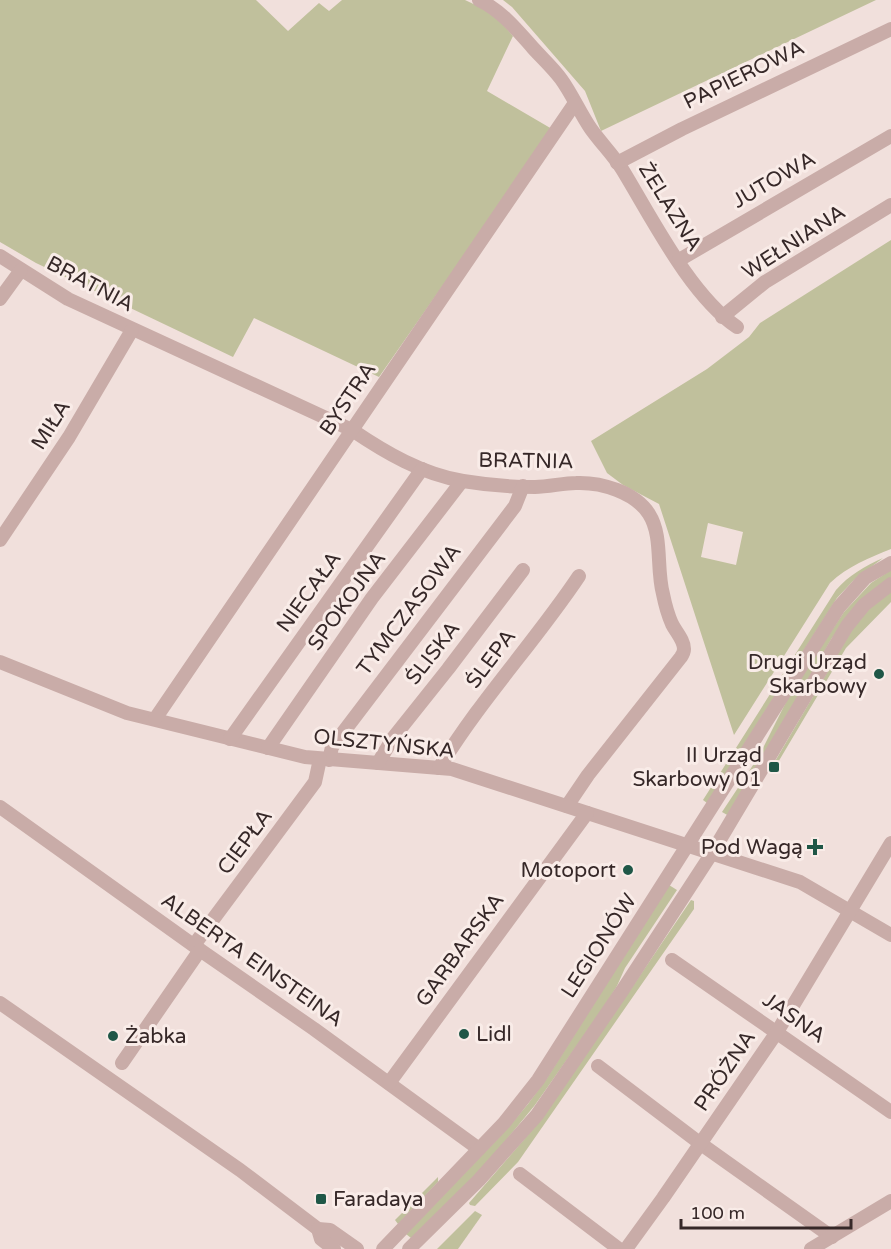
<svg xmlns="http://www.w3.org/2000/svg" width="891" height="1249" viewBox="0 0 891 1249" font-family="'Varela Round',sans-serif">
	<rect width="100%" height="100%" fill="#f1e0dc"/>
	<g fill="#c0c09c" fill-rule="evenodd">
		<polygon points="0,0 256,0 288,31 319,3 329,11 342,0 465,0 484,9 498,19 513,36 487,91 552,129 379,377 254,318 233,357 36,263 0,242"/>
		<polygon points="503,0 876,0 601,131 585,91 512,7"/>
		<path d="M891,240V549C869,558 848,566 830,583L734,735L659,504L623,485L607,473L591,441L707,369L749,337L760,323ZM708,523L743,532L736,565L701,557Z"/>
		<path d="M883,558L853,581L837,598L707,803L703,800L836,590C849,575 865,566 883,558Z"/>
		<polygon points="891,570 891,577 864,597 832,638 729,816 722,812 759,756 793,688 844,612 871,583"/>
		<polygon points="891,591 891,602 846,648 777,764 774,763 856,623 875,603"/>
		<polygon points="669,885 677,890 625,968 617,986 604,1007 535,1105 483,1168 411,1238 406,1234 507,1129 528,1104 547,1078"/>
		<polygon points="691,900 694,901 694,909 518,1162 475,1206 470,1205 469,1203 527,1136 622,1002"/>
		<polygon points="438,1177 438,1182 398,1224 395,1220"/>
		<polygon points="475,1211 482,1215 458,1249 437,1249"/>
	</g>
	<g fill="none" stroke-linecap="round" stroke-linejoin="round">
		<g stroke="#c9aca8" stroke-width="14">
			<path d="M479,0C502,11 517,30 533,48C542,58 553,68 561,79C572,94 580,113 591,129C601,143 613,155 622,169C652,218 690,295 737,327"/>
			<polyline points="617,163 682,129 891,29"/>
			<path d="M0,256L68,299L352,430C386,453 422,474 463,481C487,485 512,487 535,487C549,487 563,483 576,483C601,482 635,492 649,514C663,536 656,568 663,594C665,604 668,615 672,624C676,632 684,640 684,649C684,652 683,654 681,657L588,775L567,806"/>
			<polyline points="679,260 891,136"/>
			<polyline points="0,299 21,270"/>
			<polyline points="722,317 765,282 891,205"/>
			<polyline points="0,540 69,437 132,330"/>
			<polyline points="0,662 127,713 305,757 452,769 800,882 891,935"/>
			<polyline points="155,719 575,103"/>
			<polyline points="230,739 422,469"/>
			<polyline points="268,748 372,598 462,481"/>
			<polyline points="329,760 332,747 515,506 523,486"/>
			<polyline points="378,763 393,738 448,669 523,570"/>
			<path d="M439,768C480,700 535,642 579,576"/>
			<polyline points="0,807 200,950 314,1029 479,1149"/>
			<polyline points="194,945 315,782 320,759"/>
			<polyline points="672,960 891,1112"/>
			<polyline points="0,1003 240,1170 318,1229 330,1230 357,1249"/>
			<polyline points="122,1063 200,950"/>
			<polyline points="598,1066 701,1144 832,1237"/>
			<polyline points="389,1083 587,813"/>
			<polyline points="520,1174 619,1249"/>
			<polyline points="318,1229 321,1239 334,1249"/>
			<polyline points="383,1249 504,1123 538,1080 839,607 865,578 891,563"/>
			<polyline points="409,1249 479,1180 537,1115 622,991 712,853 847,626 864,605 891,584"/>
			<polyline points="626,1249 663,1198 777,1032 891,843"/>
			<polyline points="811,1249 891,1201"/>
		</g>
	</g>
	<g fill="#1f5747" stroke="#f9ece8" stroke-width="2">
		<circle cx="879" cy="674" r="6"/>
		<rect x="768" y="761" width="12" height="12" rx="3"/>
		<path d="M812 838h6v6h6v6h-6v6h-6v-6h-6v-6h6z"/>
		<circle cx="628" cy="870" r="6"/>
		<circle cx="464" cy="1034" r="6"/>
		<circle cx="113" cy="1036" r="6"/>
		<rect x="315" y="1193" width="12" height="12" rx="3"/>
	</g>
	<g text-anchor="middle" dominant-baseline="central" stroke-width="6" stroke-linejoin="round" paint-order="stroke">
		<g font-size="21" fill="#362828" stroke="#f9ece8">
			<text transform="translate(744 75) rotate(-26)">PAPIEROWA</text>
			<text transform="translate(774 180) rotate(-30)">JUTOWA</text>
			<text transform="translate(670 207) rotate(58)">ŻELAZNA</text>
			<text transform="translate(794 242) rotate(-33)">WEŁNIANA</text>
			<text transform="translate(90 284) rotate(28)">BRATNIA</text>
			<text transform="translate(348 399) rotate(-56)">BYSTRA</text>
			<text transform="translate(51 425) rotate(-58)">MIŁA</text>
			<text transform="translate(526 461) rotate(1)">BRATNIA</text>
			<text transform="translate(309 592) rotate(-54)">NIECAŁA</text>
			<text transform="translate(347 601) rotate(-54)">SPOKOJNA</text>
			<text transform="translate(409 610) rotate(-53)">TYMCZASOWA</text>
			<text transform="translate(433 653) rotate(-52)">ŚLISKA</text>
			<text transform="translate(491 659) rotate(-53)">ŚLEPA</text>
			<text transform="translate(384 744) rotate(6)">OLSZTYŃSKA</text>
			<text transform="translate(245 842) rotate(-53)">CIEPŁA</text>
			<text transform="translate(599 946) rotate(-57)">LEGIONÓW</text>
			<text transform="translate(460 950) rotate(-54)">GARBARSKA</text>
			<text transform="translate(252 960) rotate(35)">ALBERTA EINSTEINA</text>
			<text transform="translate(794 1018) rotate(35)">JASNA</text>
			<text transform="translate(725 1071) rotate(-56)">PRÓŻNA</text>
		</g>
		<g font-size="21" fill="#362828" stroke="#f9ece8" text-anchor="end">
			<text x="867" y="662">Drugi Urząd<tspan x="867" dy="24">Skarbowy</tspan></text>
			<text x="762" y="755">II Urząd<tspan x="762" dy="24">Skarbowy 01</tspan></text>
			<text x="803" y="847">Pod Wagą</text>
			<text x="616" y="870">Motoport</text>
			<text x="476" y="1034" text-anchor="start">Lidl</text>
			<text x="125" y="1036" text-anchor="start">Żabka</text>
			<text x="333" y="1199" text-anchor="start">Faradaya</text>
		</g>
	</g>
	<path d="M681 1219v9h170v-9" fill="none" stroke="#362828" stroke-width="3"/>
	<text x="690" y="1219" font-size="18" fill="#362828" stroke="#f9ece8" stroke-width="4.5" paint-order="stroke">100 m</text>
</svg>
